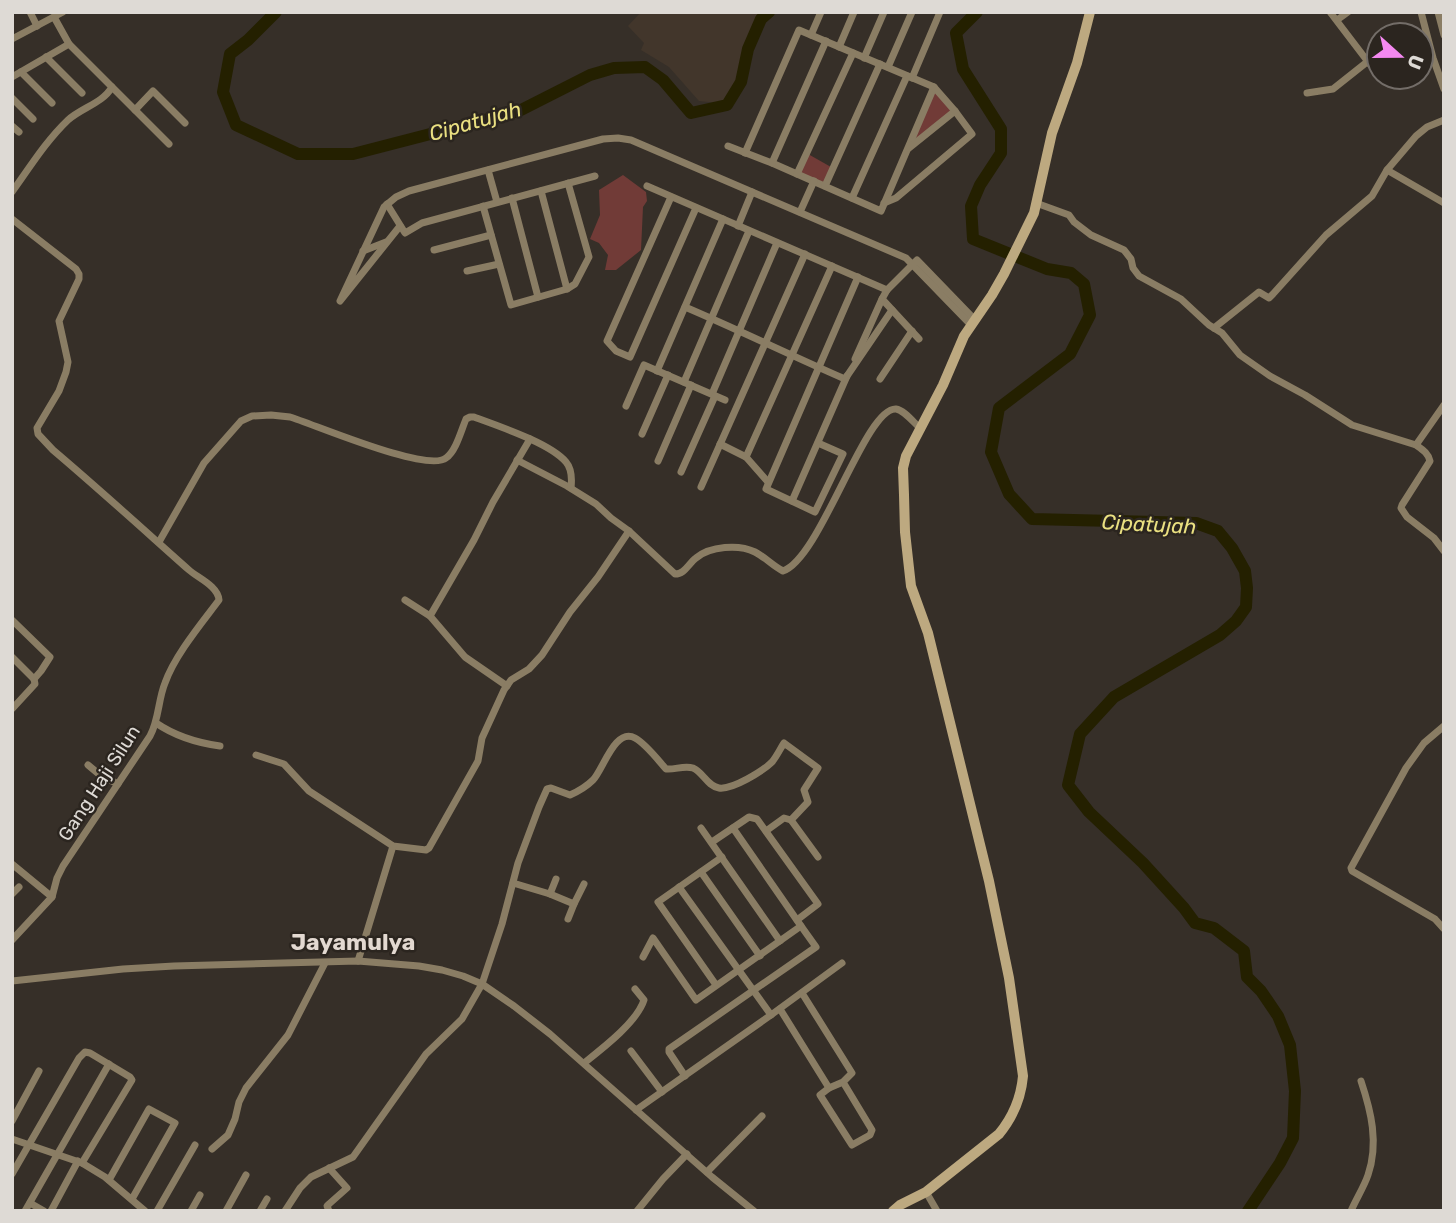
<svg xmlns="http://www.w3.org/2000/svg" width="1456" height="1223" viewBox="0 0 1456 1223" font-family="Rubik,sans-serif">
	<rect width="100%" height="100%" fill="#362f28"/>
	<polygon fill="#42362b" points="641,12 760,12 742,52 739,86 733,95 718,103 699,101 669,67 641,50 644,43 628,26"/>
	<g fill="#713b37">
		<polygon points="934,90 953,111 911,144"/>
		<polygon points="808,154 831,167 824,184 800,173"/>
		<polygon points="623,175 646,192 647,201 643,207 641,250 616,270 605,270 608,255 599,243 590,239 600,215 599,190"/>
	</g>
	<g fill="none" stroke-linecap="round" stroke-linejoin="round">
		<g stroke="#242000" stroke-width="12">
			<polyline points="276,12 248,40 230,54 223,92 236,125 298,154 353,154 519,111 590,75 614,68 645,67 663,80 691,113 727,105 741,82 748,49 761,19 769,12"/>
			<polyline points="977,12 956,33 963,69 1001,129 1001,153 980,185 971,206 973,239 1047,269 1071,273 1084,284 1090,315 1070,354 999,408 991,452 1009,494 1032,519 1196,523 1218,531 1232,548 1245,571 1247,588 1246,607 1236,621 1220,635 1114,697 1080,734 1068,785 1089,812 1143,863 1184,908 1195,923 1214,928 1244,951 1247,977 1261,991 1278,1016 1290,1045 1295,1091 1293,1138 1280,1163 1248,1211"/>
		</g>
		<g stroke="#8a7d64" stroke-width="7">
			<polyline points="30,12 37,26"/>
			<polyline points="1330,12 1375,71 1379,71"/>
			<polyline points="1421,12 1433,58 1444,89"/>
			<polyline points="1438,12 1444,35"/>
			<polyline points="1337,20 1348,12"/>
			<polyline points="811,35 821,12"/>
			<polyline points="12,39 63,12"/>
			<polyline points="839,47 854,12"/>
			<polyline points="46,57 82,93"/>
			<polyline points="864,58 884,12"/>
			<polyline points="888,67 912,12"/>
			<polyline points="21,72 52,103"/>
			<polyline points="12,77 69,44"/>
			<polyline points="912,78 940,12"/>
			<polyline points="112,87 169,144"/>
			<polyline points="1307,93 1333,89 1367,62"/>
			<polyline points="12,98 33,119"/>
			<polyline points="135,110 153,91 185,123"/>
			<polyline points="12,126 19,132"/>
			<polyline points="728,146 772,163 881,211 934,87"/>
			<polyline points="909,148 955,111"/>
			<polyline points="745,153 799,30 934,87 955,111 972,134 896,198 884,203"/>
			<polyline points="772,163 826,41"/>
			<polyline points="488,170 497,202"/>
			<polyline points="1387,170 1444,203"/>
			<polyline points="797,174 853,53"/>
			<polyline points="647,186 887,290"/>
			<polyline points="825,186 880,64"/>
			<polyline points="541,191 567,289"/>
			<path d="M12,192C30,167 46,141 68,120C81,108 103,103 112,87L69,44L54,17"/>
			<polyline points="671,197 607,341 616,351 630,357 696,208"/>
			<polyline points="512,198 538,297"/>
			<polyline points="852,198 907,76"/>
			<polyline points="1036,203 1069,215 1074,222 1091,235 1124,250 1131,259 1133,268 1139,276 1181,299 1209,325 1222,333 1240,355 1270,376 1305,395 1352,425 1416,445"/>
			<polyline points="387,204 405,233 422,223 595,176"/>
			<polyline points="483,206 511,305 567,289 575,284 589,257 568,183"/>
			<polyline points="800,212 814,181"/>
			<path d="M12,219L76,269L79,274V279L59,321L68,362L66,372L59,391L37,428L38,434L53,450C99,489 144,530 189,570C198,578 218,586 219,600C201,624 175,655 165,683C158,700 159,720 150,736L63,866L57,878L52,897L12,940"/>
			<polyline points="400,226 340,301 384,207 396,197 409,191 603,139 618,138 631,140 906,258 971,325"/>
			<polyline points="738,226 752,192"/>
			<polyline points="434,250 491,235"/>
			<polyline points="363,251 386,242"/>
			<polyline points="467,271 499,264"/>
			<path d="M685,307C739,330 792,356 845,379L892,310"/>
			<polyline points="1214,328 1259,292 1269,298 1273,294 1326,235 1372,196 1387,170 1416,136 1427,127 1444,120"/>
			<polyline points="919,339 882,299 887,290 917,260 975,320"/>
			<polyline points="855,359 882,299"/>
			<polyline points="657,371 723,219"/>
			<polyline points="880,379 912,331"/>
			<polyline points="684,382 749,231"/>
			<polyline points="712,394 777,243"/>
			<path d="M1444,405L1416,445C1423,450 1428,453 1430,461L1402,505L1401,508L1407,517L1434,538L1444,551"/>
			<polyline points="626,406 644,365 725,400"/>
			<polyline points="642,434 668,375"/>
			<polyline points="818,443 843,454 815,512 766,489 858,277"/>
			<polyline points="720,444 746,457 768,482"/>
			<polyline points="746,457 832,266"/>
			<path d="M517,460L567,486L596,504L611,518L629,531L675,574C685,574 688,564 696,558C710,546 739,544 755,552C765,557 773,566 783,571C821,558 865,407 896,409C904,410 914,423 921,429"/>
			<polyline points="658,461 691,385"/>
			<polyline points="681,472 715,396"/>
			<polyline points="701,487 805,254"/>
			<polyline points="792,501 847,376"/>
			<path d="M159,542L204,463L241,421L252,416L271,415L290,417C316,425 427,473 446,458C456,451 461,431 466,419L470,417H474C498,426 550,443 566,462C572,469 572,479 571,488"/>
			<polyline points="405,600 430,616 465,657 507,686"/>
			<polyline points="430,616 474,540 493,502 530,439"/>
			<polyline points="12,620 50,657 41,671 34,679 35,684 12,709"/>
			<polyline points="12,657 34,679"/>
			<path d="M156,723C175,736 198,743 220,746"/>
			<polyline points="1444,726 1424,743 1406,768 1351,868 1352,871 1435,919 1444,929"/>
			<polyline points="256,755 284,764 309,791 393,846 426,850 429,848 478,761 482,738 504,690 511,680 529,669 542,655 570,612 598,577 629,531"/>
			<polyline points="88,765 100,775 118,784"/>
			<polyline points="701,828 780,941"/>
			<polyline points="766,831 784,818 791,820 818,857"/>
			<polyline points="712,842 749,817 757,819 818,904 797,920"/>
			<polyline points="12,864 52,897"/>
			<polyline points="701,872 760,956"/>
			<polyline points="513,883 550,894 574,904 584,884"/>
			<polyline points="679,887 771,1015"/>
			<polyline points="12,894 19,887"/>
			<polyline points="550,894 556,879"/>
			<polyline points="568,919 574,904"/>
			<polyline points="643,957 653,938 696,1000 801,926 733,828"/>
			<polyline points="358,961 393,846"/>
			<polyline points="12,981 123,969 174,966 358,961 419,966 442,970 463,976 482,984 514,1006 550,1034 712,1177 754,1211"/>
			<polyline points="716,985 658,902 722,857"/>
			<polyline points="802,993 852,1073 843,1082 872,1130 870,1135 852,1145 820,1095 829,1088 843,1082"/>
			<polyline points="780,1009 829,1088"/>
			<polyline points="631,1051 662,1092"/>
			<path d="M584,1063C603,1048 637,1022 644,1000L635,989"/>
			<polyline points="685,1076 669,1052 669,1049 816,947 801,926"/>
			<polyline points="636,1110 771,1015 842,963"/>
			<polyline points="12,1121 39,1071"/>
			<polyline points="12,1139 82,1163 105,1177 145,1211"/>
			<polyline points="212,1149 228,1135 235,1119 239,1102 246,1088 288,1035 325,963"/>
			<polyline points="707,1172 762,1116"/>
			<polyline points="12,1174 79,1058 85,1052 90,1053 130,1077 132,1080 82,1163"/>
			<polyline points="109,1180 149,1109 175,1123 132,1199"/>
			<polyline points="926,1192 937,1211"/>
			<polyline points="30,1203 44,1211"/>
			<polyline points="25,1211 109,1064"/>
			<polyline points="51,1211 78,1161"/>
			<polyline points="157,1211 195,1145"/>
			<polyline points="191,1211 200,1195"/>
			<polyline points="226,1211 246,1175"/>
			<polyline points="260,1211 267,1199"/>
			<path d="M285,1211L300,1188L311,1177L353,1157L426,1054L462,1019L482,984L502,924L518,863L539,807L547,789L551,788L570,795C579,791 586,787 593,780C603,770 615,727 635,738C646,744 658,760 666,769C675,770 684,765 693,768C703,772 707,786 719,788C732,790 763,771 772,762C777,756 780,749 784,743L818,768L804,790L808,802L791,820"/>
			<polyline points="329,1211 327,1206 329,1204 347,1188 329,1168"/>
			<polyline points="637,1211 663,1179 687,1154"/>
			<path d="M1351,1211C1356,1199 1364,1187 1368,1175C1379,1143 1371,1111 1361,1081"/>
		</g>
		<path stroke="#bda980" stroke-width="10" d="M893,1211L900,1205L926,1192L999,1134C1013,1117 1021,1098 1023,1076L1009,978L989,881L928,633L911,586L905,532L904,495L903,468L906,456L943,385L964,336L992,295L1004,274L1034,213L1052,133L1077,63L1090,12"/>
	</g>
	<g text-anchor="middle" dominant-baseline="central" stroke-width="5" stroke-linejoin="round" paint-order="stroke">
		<g font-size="19" fill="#dedad5" stroke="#2b251f">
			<text transform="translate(99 783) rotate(-57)">Gang Haji Silun</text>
		</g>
		<g font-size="21" font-style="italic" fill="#eae081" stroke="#2b251f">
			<text transform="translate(475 121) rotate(-16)">Cipatujah</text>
			<text transform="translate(1149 524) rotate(3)">Cipatujah</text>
		</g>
		<g font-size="23" font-weight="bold" fill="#e3d9d1" stroke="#2b251f">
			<text x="353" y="942">Jayamulya</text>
		</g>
	</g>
	<rect width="1456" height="1223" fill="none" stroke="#dedad5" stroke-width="28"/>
	<g transform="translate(1400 56) rotate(111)"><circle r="33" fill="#2b251f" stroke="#736d68" stroke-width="2"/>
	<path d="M0-5L12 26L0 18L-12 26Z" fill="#f489f1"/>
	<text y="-10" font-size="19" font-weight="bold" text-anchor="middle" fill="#dedad5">U</text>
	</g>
</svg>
